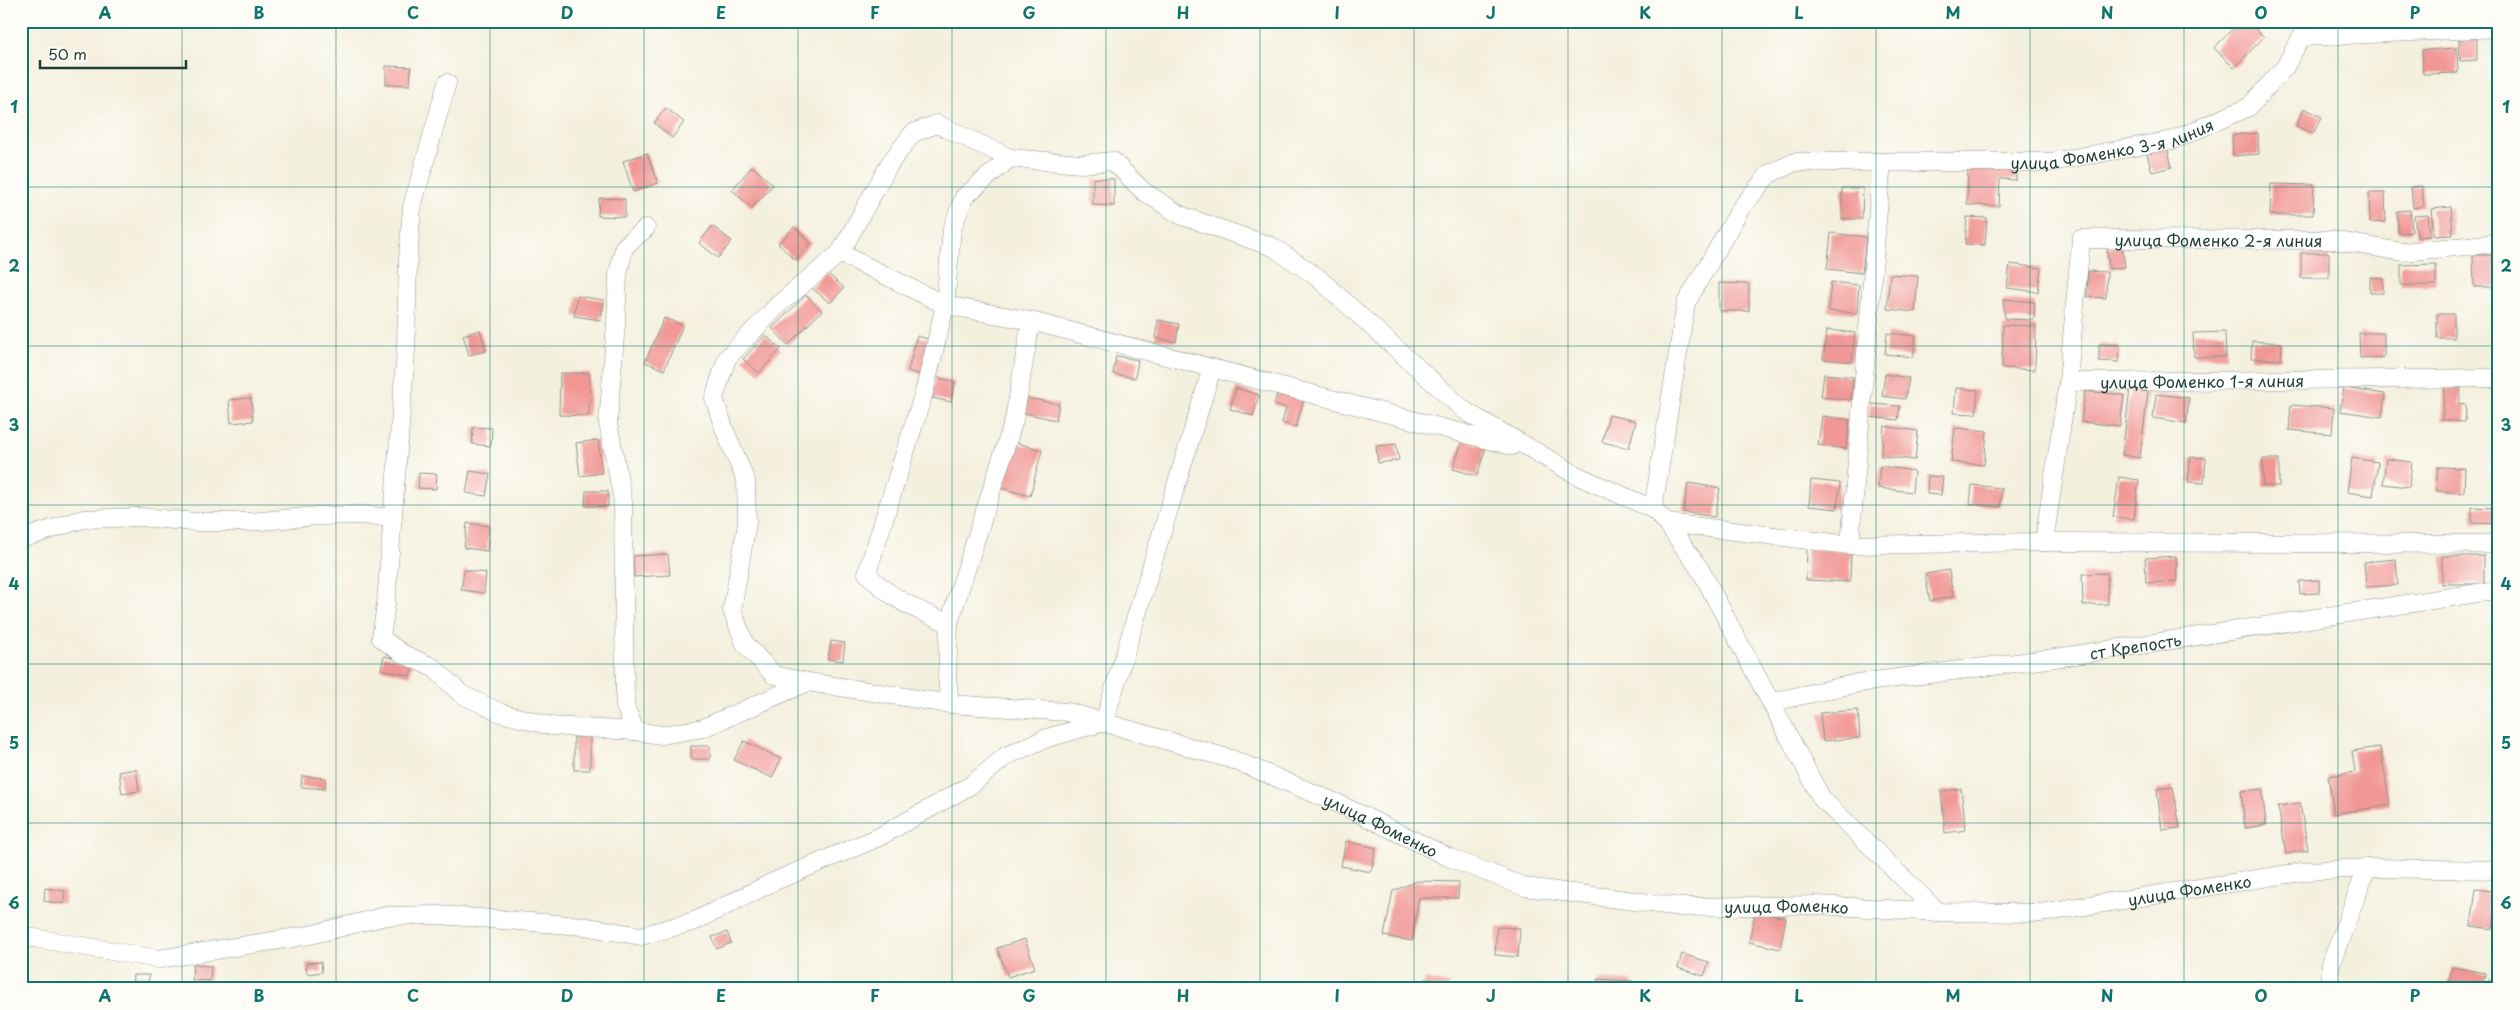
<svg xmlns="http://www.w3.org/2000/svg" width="2520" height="1010" viewBox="0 0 2520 1010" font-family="'Playpen Sans',sans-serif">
	<rect width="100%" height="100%" fill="#fdfcf7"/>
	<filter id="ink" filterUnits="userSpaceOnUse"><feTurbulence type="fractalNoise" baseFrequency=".02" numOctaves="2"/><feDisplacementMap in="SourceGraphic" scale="10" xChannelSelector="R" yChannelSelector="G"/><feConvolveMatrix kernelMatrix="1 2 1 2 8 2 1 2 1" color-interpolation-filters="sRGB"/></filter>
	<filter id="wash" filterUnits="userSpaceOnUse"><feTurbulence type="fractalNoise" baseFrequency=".0096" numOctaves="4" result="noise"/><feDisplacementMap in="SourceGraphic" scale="20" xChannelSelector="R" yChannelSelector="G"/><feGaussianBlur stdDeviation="1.12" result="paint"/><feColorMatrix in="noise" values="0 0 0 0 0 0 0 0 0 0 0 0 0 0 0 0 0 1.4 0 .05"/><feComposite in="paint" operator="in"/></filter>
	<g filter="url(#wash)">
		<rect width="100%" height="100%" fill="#f4f0de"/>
		<g id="blocks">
			<g fill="#f19795">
				<polygon points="2240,21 2247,21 2264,37 2234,68 2214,48"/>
				<polygon points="2477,38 2477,60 2460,61 2459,39"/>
				<polygon points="2457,48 2458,73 2423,74 2422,50"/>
				<polygon points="386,66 411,67 410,85 386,84"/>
				<polygon points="666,108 684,122 672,138 654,123"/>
				<polygon points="2304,108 2322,117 2313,134 2296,126"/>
				<polygon points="2258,133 2259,154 2233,156 2232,135"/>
				<polygon points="2167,146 2172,167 2152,172 2146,150"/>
				<polygon points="647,153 658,183 633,192 623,161"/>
				<polygon points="1968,165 2016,167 2016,180 2000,179 1999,206 1967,205"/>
				<polygon points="752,166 773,185 752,208 732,190"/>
				<polygon points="1093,178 1114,179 1114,206 1093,205"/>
				<polygon points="2271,184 2314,185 2313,215 2270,215"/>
				<polygon points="2422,186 2424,206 2413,208 2411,187"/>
				<polygon points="1842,188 1863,188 1862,219 1842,219"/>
				<polygon points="2369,193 2385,193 2386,222 2370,223"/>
				<polygon points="599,198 625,199 625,217 598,216"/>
				<polygon points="2451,207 2453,235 2434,236 2431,209"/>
				<polygon points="2410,210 2412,232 2398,233 2397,211"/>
				<polygon points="2428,215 2430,236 2417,237 2414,216"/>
				<polygon points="1967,217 1987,218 1985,245 1965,244"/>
				<polygon points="712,226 732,241 718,258 699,243"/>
				<polygon points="794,227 811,243 795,260 778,244"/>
				<polygon points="1831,233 1866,237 1862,273 1827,269"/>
				<polygon points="2122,245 2125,267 2109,269 2107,247"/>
				<rect x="2301" y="253" width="28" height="25"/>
				<polygon points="2473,255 2499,255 2499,287 2474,287"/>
				<polygon points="2010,264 2041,268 2038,292 2007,288"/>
				<polygon points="2436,264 2436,285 2401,285 2401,265"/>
				<polygon points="2088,271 2107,272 2106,298 2087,297"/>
				<polygon points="826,272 844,288 830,303 812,288"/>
				<polygon points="1890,274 1918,276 1915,312 1887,309"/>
				<polygon points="2370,277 2383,278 2383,293 2370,293"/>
				<polygon points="1831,282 1859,285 1857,313 1828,311"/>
				<polygon points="1719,283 1749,284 1749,311 1719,311"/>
				<polygon points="806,295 822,311 788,345 772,328"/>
				<polygon points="577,296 604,300 601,320 574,316"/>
				<polygon points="2003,299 2035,302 2034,320 2005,319"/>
				<rect x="2437" y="314" width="17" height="24"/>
				<polygon points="664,318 683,325 664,370 645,362"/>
				<polygon points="1158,320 1179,324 1176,342 1155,338"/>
				<polygon points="2003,325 2036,326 2035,370 2002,368"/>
				<polygon points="480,330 486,351 469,355 463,335"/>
				<polygon points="1827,330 1855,333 1852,362 1823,359"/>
				<polygon points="2225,332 2226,357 2194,357 2193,333"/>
				<polygon points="1887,333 1916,336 1913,357 1885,354"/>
				<polygon points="2359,333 2384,333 2384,357 2360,358"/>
				<polygon points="765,335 781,349 759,373 743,359"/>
				<polygon points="917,336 932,340 922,375 908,371"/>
				<polygon points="2252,341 2282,343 2281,360 2251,358"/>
				<polygon points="2099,344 2120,345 2119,362 2099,361"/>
				<polygon points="1116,356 1138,360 1135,378 1113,374"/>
				<polygon points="560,373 590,373 589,416 559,415"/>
				<polygon points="1824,374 1853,377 1851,400 1821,397"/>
				<polygon points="1885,374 1909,378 1905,399 1882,396"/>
				<polygon points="936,377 955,382 951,402 932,398"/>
				<polygon points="2445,387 2461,388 2459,404 2466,405 2465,422 2442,420"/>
				<polygon points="1236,388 1259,395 1253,416 1230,409"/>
				<polygon points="1956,388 1978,390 1976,414 1954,413"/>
				<polygon points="2344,388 2385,394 2382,417 2340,411"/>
				<polygon points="2130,389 2148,392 2140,458 2122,455"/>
				<polygon points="1278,391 1304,398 1296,427 1282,423 1286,408 1274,405"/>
				<polygon points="2085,391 2124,395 2120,426 2081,422"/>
				<polygon points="2156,394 2189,398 2186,423 2153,418"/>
				<polygon points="251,398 253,421 231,423 229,400"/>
				<polygon points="1027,398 1059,404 1056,420 1024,413"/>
				<polygon points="1870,404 1900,406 1898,420 1869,417"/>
				<polygon points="2291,405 2334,408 2332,434 2289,430"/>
				<polygon points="1609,415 1636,421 1629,448 1602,442"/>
				<polygon points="1822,416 1850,420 1846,449 1818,445"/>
				<polygon points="1884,426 1918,431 1915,460 1881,456"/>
				<polygon points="473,427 492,428 491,446 472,444"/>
				<polygon points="1955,428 1987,431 1984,465 1951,462"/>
				<polygon points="1463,439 1486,447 1477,476 1453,469"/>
				<polygon points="598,440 602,473 580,476 576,443"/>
				<polygon points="1013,442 1042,450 1030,496 1001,488"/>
				<polygon points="1396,444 1399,460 1378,463 1376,446"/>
				<polygon points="2191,457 2206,458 2204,483 2188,482"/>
				<polygon points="2352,458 2378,462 2373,496 2347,492"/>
				<rect x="2263" y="459" width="16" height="27"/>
				<polygon points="2386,459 2412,462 2409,487 2383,484"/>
				<polygon points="1880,466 1914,471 1912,492 1878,488"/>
				<polygon points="2438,467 2465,468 2464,493 2436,491"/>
				<polygon points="470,471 490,474 486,496 466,493"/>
				<polygon points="419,473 437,474 436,489 418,488"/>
				<polygon points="1928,476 1943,477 1941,495 1927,494"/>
				<polygon points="2119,477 2139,480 2134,519 2113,517"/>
				<polygon points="1811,480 1840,483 1837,509 1809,506"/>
				<polygon points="1688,483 1720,488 1715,517 1683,512"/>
				<polygon points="1972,485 2002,488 2000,507 1970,504"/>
				<polygon points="586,491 608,491 608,507 585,506"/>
				<polygon points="2472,507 2497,508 2496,524 2472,523"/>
				<polygon points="467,523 489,526 487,551 464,548"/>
				<polygon points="1807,549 1851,551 1850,582 1806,580"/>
				<polygon points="668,554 670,575 634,577 633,556"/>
				<polygon points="2176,556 2177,581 2146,583 2145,558"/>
				<rect x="2442" y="556" width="42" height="28"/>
				<polygon points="2396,559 2398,585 2366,587 2364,562"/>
				<polygon points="464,570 486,573 484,593 461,590"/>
				<polygon points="1949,570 1953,597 1930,601 1925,574"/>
				<polygon points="2107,573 2108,604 2083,605 2082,574"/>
				<polygon points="2319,580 2319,593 2300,594 2299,581"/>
				<polygon points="831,641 845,643 843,661 828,659"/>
				<polygon points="384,656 413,663 410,676 381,669"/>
				<polygon points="1858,710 1860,738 1823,741 1820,713"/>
				<rect x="574" y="737" width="16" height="33"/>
				<polygon points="744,741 781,759 772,778 734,760"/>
				<rect x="691" y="746" width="19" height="13"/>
				<polygon points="2380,747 2390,805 2334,814 2328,776 2355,772 2352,751"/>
				<polygon points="136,769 139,791 122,794 119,772"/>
				<polygon points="302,776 326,778 325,789 301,787"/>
				<polygon points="2173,787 2180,828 2162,830 2157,789"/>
				<polygon points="1961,789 1966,830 1945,833 1941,791"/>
				<polygon points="2262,789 2266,825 2245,828 2241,791"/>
				<polygon points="2300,803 2308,850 2286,854 2278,806"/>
				<polygon points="1346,841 1376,848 1371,872 1341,866"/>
				<polygon points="1417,881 1459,882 1458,898 1419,898 1412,941 1384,936 1393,891"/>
				<polygon points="45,888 65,891 64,904 44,901"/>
				<polygon points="2476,889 2498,892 2493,929 2471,926"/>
				<polygon points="1755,912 1786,918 1780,949 1749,942"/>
				<polygon points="1497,927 1520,928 1518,957 1495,955"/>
				<polygon points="727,932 731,943 717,949 712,937"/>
				<polygon points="1025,939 1035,968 1008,977 997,948"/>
				<polygon points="1682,954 1709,962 1704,976 1678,968"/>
				<polygon points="321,962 322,972 307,974 306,963"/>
				<polygon points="193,965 211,966 210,981 192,980"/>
				<polygon points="2452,967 2485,973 2483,989 2448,989"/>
				<polygon points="133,975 149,975 148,989 132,989"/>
				<polygon points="1425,979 1449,984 1448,989 1422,989"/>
				<polygon points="1598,979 1633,981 1632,989 1598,989"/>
				<polygon points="2489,980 2499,981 2499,989 2488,989"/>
				<polygon points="21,982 37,983 36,989 21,989"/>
				<polygon points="76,984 93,986 92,989 75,989"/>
			</g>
		</g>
	</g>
	<g filter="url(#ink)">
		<use href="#blocks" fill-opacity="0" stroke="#8a9689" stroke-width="1"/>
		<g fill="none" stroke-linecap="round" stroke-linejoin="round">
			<g stroke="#8a9689" stroke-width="19">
				<g id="street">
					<polyline points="2302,37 2499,28"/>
					<polyline points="447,83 412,207 408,259 406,349 386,603 381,638 403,654 434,668 461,694 501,713 551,726 635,731"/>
					<polyline points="646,228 624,247 618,275 616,323 608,423 623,501 625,706 635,731 662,735 703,728 808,682"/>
					<polyline points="840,253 945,305 1031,321 1512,446"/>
					<path id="s1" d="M2068,382L2081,239L2333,240L2402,252L2499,243"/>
					<path id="s2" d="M1653,509L1578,476L1465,411L1317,277L1273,247L1180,215L1143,191L1113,161L1081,164L1010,158L937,124L913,133L890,163L840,253L779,304L727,358L714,398L725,431L746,481L747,523L732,610L745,644L774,675L808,682L950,704L1068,712L1234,760L1337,803L1448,857L1525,887L1681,907L1818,905L1938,912L2040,913L2308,871L2367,868L2499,870"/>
					<polyline points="1667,523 1850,545 2044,542 2499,544"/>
					<polyline points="21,539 83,519 140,517 196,522 250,522 317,516 362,515 393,518"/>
					<path id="s3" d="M2044,542L2068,382L2499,378"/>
					<polyline points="1850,545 1882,162"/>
					<path d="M949,623C920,612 887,597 867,573L925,389L945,305L952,229L964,197L1010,158"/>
					<path id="s4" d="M1772,702L1858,683L2062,657L2484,592L2499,593"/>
					<polyline points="950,704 947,678 949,623 1014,420 1031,321"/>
					<polyline points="1104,722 1212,368"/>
					<path id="s5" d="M1938,912L1822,799L1701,571L1667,523L1653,509L1686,303L1741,208L1769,174L1795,162H2051L2173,140L2249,107L2285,67L2310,21"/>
					<polyline points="21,939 34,938 159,959 310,935 386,916 439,915 583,926 641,936 695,921 773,882 879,837 971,785 1006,756 1047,738 1104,722"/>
					<polyline points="2329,989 2331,963 2367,868"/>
				</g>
			</g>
			<use href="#street" stroke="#fff" stroke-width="18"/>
		</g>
	</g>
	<path fill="none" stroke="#0f766e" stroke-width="1" stroke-opacity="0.55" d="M182,21V989M336,21V989M490,21V989M644,21V989M798,21V989M952,21V989M1106,21V989M1260,21V989M1414,21V989M1568,21V989M1722,21V989M1876,21V989M2030,21V989M2184,21V989M2338,21V989M21,187H2499M21,346H2499M21,505H2499M21,664H2499M21,823H2499"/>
	<g text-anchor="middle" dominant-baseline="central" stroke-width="5" stroke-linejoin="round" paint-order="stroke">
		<g font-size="16" fill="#1f3d34" stroke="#fdfcf7">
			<text stroke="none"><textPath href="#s5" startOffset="1209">улица Фоменко 3-я линия</textPath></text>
			<text stroke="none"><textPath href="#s1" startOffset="281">улица Фоменко 2-я линия</textPath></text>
			<text stroke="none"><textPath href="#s3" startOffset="296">улица Фоменко 1-я линия</textPath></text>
			<text stroke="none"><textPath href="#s4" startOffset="368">ст Крепость</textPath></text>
			<text stroke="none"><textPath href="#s2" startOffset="2125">улица Фоменко</textPath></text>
			<text stroke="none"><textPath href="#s2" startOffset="2950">улица Фоменко</textPath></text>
			<text stroke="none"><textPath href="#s2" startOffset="2545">улица Фоменко</textPath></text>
		</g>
	</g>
	<rect width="2520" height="1010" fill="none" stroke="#fdfcf7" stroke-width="55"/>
	<path d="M40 60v8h146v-8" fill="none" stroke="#1f3d34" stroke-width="2.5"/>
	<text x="48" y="60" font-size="15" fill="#1f3d34" stroke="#fdfcf7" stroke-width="4" paint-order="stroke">50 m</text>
	<rect x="28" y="28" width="2464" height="954" fill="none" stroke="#0f766e" stroke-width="2"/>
	<g font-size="16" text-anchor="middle" font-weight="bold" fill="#0f766e">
		<text x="105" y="19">A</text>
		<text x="259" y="19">B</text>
		<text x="413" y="19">C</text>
		<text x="567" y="19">D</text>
		<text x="721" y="19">E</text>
		<text x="875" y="19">F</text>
		<text x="1029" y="19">G</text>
		<text x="1183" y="19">H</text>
		<text x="1337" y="19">I</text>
		<text x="1491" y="19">J</text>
		<text x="1645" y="19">K</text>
		<text x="1799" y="19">L</text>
		<text x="1953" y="19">M</text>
		<text x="2107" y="19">N</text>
		<text x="2261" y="19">O</text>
		<text x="2415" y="19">P</text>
		<text x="14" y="113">1</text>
		<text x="2506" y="113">1</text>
		<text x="14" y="272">2</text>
		<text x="2506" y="272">2</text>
		<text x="14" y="431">3</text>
		<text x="2506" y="431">3</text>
		<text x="14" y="590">4</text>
		<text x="2506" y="590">4</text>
		<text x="14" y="749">5</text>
		<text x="2506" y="749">5</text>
		<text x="14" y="909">6</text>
		<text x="2506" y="909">6</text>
		<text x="105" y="1002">A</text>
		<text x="259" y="1002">B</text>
		<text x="413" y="1002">C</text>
		<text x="567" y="1002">D</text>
		<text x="721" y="1002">E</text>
		<text x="875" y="1002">F</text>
		<text x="1029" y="1002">G</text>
		<text x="1183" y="1002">H</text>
		<text x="1337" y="1002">I</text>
		<text x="1491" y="1002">J</text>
		<text x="1645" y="1002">K</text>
		<text x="1799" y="1002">L</text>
		<text x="1953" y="1002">M</text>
		<text x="2107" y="1002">N</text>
		<text x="2261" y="1002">O</text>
		<text x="2415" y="1002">P</text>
	</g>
</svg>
